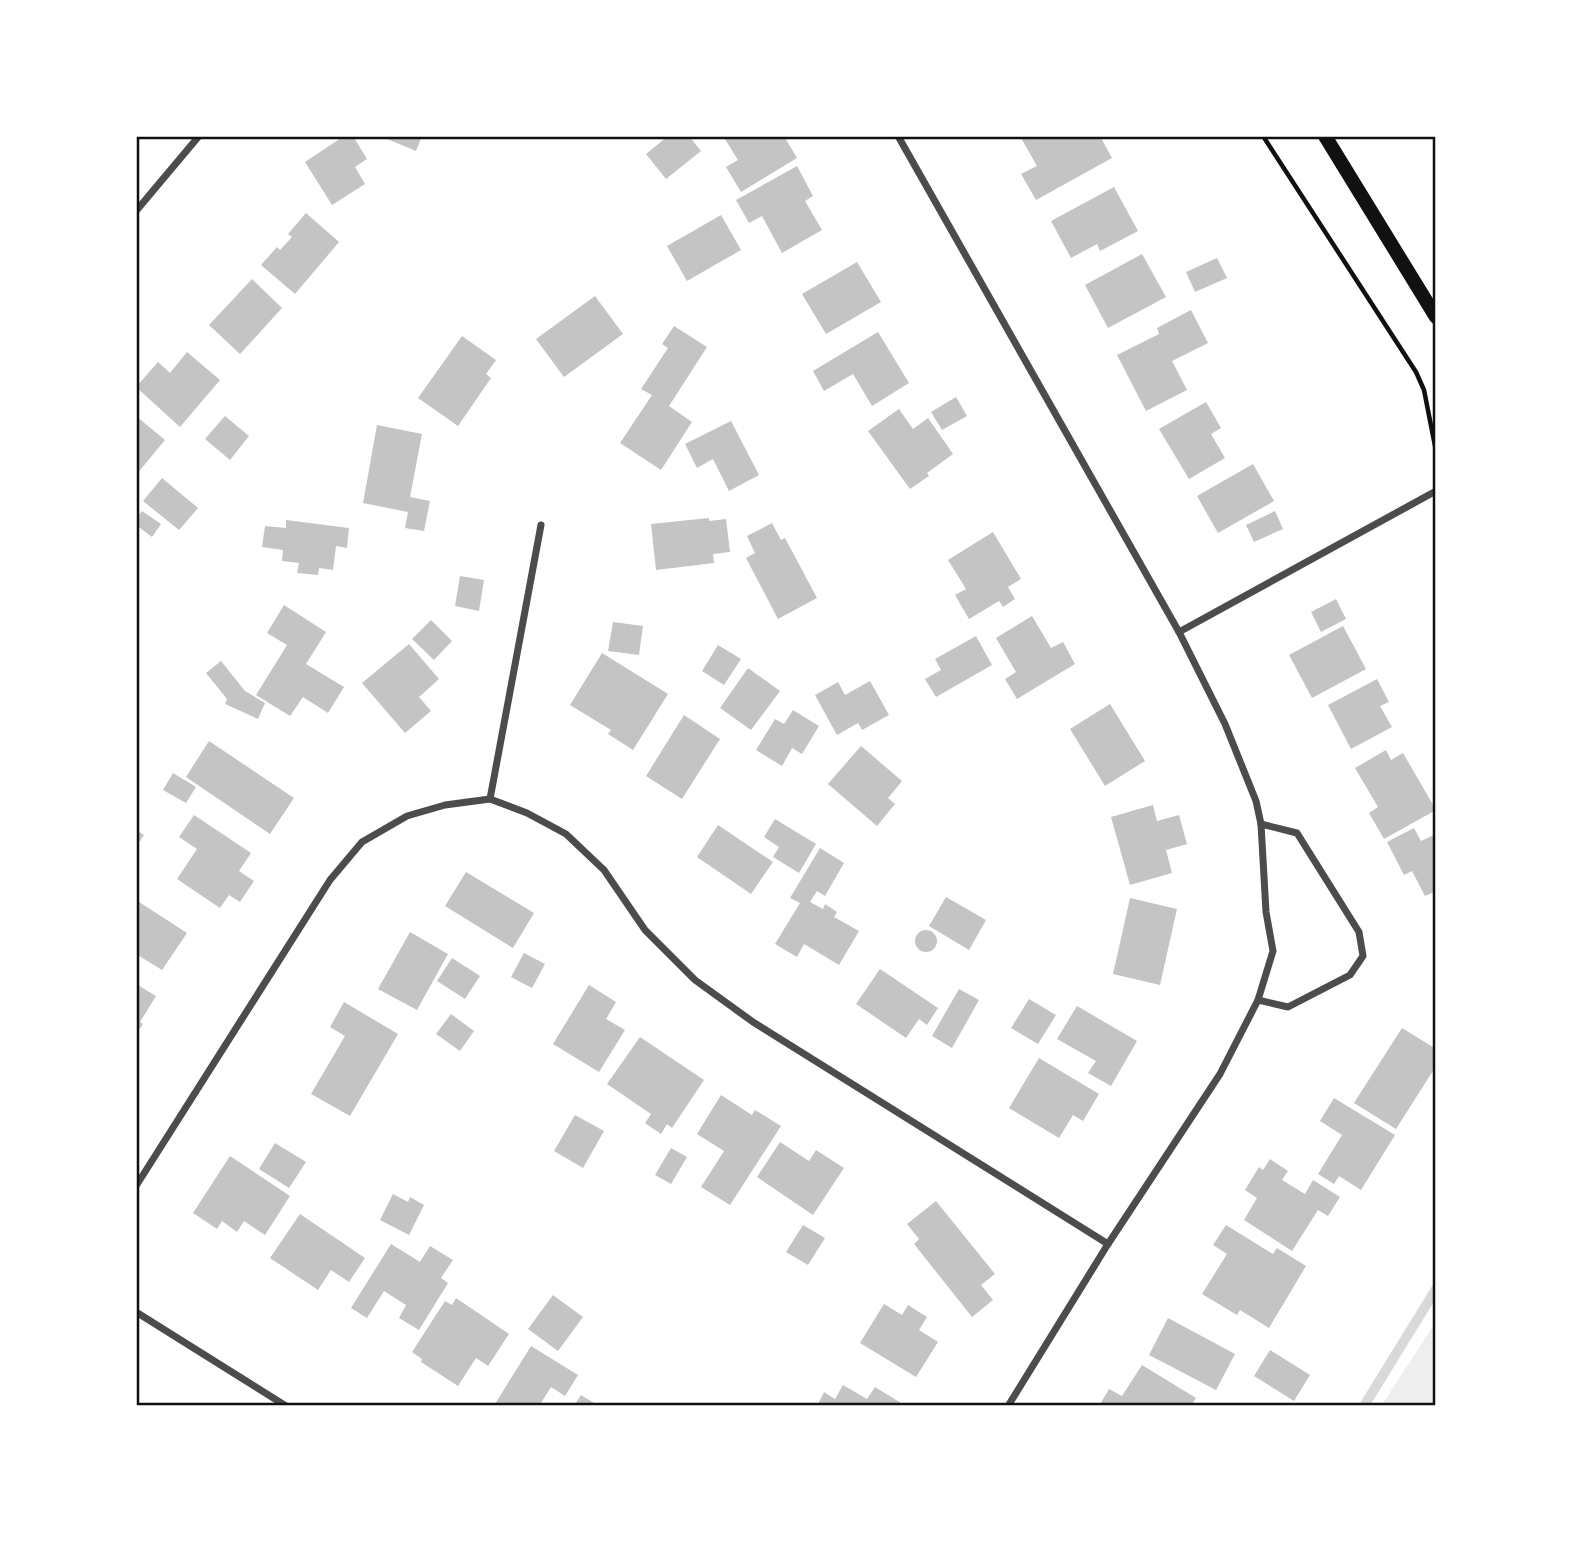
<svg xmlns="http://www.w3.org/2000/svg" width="1572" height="1542" viewBox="0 0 1572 1542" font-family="'Varela Round',sans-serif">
	<rect width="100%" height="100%" fill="#fff"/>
	<polygon fill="#eee" points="1435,1323 1435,1405 1382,1405"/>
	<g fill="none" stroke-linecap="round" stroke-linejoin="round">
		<polyline stroke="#d9d9d9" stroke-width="10" points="1364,1406 1436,1289"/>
	</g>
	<g fill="#c4c4c4">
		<polygon points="344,136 353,136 367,159 355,167 365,184 332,205 305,162"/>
		<polygon points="380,136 422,136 416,151"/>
		<polygon points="668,136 689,136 701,151 666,179 646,154"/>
		<polygon points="723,136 784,136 797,158 741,192 726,167 738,160"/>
		<polygon points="1023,136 1073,136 1075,139 1081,136 1100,136 1112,158 1036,200 1021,174 1037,166 1021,138"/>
		<polygon points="797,166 813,196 805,201 822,230 782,253 762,216 749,223 736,200"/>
		<polygon points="1114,187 1138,231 1100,251 1097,244 1071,258 1051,221"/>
		<polygon points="306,213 339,242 295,294 261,265 277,247 280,250 292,237 288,234"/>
		<polygon points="721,215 741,250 687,281 667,246"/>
		<polygon points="1142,254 1166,297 1108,328 1085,285"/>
		<polygon points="1217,258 1227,278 1195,292 1186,272"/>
		<polygon points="857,262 881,302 826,334 802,294"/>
		<polygon points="252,279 282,308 240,354 209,325"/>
		<polygon points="595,296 623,334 564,377 536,339"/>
		<polygon points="1191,310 1208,343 1172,361 1187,390 1146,411 1117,355 1159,334 1157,328"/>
		<polygon points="674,326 707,347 669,406 692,422 661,470 620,443 652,395 641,389 668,348 662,344"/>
		<polygon points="878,332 909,383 872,406 853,374 824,391 813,371"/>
		<polygon points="462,336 496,360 486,374 491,378 458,426 418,398"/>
		<polygon points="187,352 220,380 180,427 136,387 158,362 170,373"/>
		<polygon points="956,397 967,416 942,430 931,412"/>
		<polygon points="1206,402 1221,428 1211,434 1225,458 1189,479 1159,429"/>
		<polygon points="899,409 913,429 928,418 953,454 927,473 929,476 910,489 868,431"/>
		<polygon points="136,416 165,440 136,475"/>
		<polygon points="225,416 249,436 230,460 205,439"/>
		<polygon points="731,421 759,475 729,491 713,459 697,468 685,444"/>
		<polygon points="377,425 422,434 410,497 430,501 424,531 405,528 408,512 363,503"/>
		<polygon points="1253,464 1274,501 1218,533 1197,496"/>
		<polygon points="162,478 198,508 179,530 143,501"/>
		<polygon points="142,511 161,524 152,537 136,525 136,519"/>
		<polygon points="1275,511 1283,529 1254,542 1246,525"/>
		<polygon points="709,518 709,521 726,519 730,552 713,554 714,563 656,570 651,524"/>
		<polygon points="286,520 349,528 347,548 336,546 333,570 319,568 318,575 297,573 299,563 282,561 283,550 262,547 265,526 286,528"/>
		<polygon points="772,523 781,540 785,538 817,598 778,619 746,558 755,553 747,536"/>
		<polygon points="993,532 1021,579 1008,587 1015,599 1003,607 999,601 969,619 955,595 966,589 948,560"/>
		<polygon points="460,576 484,580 479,611 455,606"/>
		<polygon points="1336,599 1346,619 1321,632 1311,612"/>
		<polygon points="284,605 326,632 306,664 344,687 328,713 303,697 290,716 256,695 287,645 267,633"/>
		<polygon points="1032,616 1051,648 1063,642 1075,664 1017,699 1005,679 1016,672 996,638"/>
		<polygon points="431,620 452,641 434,660 412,639"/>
		<polygon points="613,622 643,626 639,655 608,651"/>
		<polygon points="1343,626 1366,669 1312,698 1289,655"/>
		<polygon points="976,636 992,665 936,697 925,679 941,670 935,659"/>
		<polygon points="409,644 439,679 419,697 431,711 405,733 362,683"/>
		<polygon points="718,645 741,659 724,685 702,671"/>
		<polygon points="602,653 668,694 633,750 608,734 611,730 570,705"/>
		<polygon points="221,661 245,691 265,703 258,719 225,704 227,699 206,673"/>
		<polygon points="748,668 780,691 751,730 720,708"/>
		<polygon points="1377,679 1389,702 1380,706 1392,727 1351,749 1328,705"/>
		<polygon points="870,681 889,715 862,730 858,723 837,735 815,695 838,682 845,695"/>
		<polygon points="1110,704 1145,761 1105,786 1070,729"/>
		<polygon points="793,710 819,726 802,754 792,748 782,766 756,750 775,719 784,724"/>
		<polygon points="684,715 720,739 682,799 646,776"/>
		<polygon points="209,741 294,798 270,834 186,777"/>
		<polygon points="861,746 902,781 888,798 895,804 877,826 828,784"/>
		<polygon points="1386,750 1391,760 1403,753 1436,810 1384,839 1369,813 1378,807 1355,768"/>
		<polygon points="173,773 196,787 186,803 163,790"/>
		<polygon points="1153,805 1157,821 1179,815 1187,844 1166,850 1172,873 1130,885 1111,817"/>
		<polygon points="194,815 251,853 239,871 254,881 240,902 229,895 220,908 177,879 197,849 179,837"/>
		<polygon points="775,819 816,844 799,873 773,857 779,847 764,837"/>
		<polygon points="718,825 773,862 751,894 697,857"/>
		<polygon points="1414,828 1421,841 1436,834 1436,891 1425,896 1412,871 1404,875 1387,842"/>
		<polygon points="136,830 144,835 136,847"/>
		<polygon points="820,848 844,863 825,896 817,891 810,902 823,909 825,904 837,912 834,917 859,931 839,965 804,944 797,957 775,944 800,903 790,898"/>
		<polygon points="466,872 534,913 513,948 445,906"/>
		<polygon points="946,897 986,920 969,950 929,926"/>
		<polygon points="1130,898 1177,909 1160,985 1113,974"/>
		<polygon points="136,900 187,933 162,970 136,954"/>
		<circle cx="926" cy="941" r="11"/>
		<polygon points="410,932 448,954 417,1010 378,989"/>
		<polygon points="524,953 545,964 532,988 511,977"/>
		<polygon points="452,958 480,976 465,999 437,981"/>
		<polygon points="880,969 938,1008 927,1025 919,1019 906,1038 856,1004"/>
		<polygon points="136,984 156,996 140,1022 143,1024 136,1034"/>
		<polygon points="589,985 616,1002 606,1019 625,1030 599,1072 553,1044"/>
		<polygon points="959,989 979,1000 952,1048 932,1036"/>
		<polygon points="1029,999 1056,1015 1038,1044 1011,1028"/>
		<polygon points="344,1002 398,1034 350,1116 311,1094 345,1036 330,1027"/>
		<polygon points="1077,1006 1137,1041 1111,1086 1088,1073 1096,1061 1057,1039"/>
		<polygon points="451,1014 474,1031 460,1051 436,1034"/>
		<polygon points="1402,1028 1436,1049 1436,1066 1396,1129 1354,1103"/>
		<polygon points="640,1037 704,1080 672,1128 667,1124 661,1134 645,1123 651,1114 607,1084"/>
		<polygon points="1039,1058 1099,1094 1083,1121 1073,1115 1059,1138 1009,1108"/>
		<polygon points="721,1095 752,1115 755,1110 781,1126 730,1205 701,1187 724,1151 697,1134"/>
		<polygon points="1334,1098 1395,1135 1361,1190 1339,1176 1334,1184 1318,1174 1342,1135 1320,1121"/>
		<polygon points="575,1115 604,1131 583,1168 554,1151"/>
		<polygon points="780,1142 809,1161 816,1150 844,1168 813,1215 757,1177"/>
		<polygon points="275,1143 306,1162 289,1188 259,1169"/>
		<polygon points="671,1148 687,1157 671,1184 655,1175"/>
		<polygon points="230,1156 290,1196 265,1235 244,1221 237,1232 222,1221 217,1229 193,1213"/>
		<polygon points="1270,1159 1288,1171 1282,1180 1305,1194 1313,1180 1340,1197 1328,1216 1318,1210 1292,1251 1244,1220 1257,1198 1245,1190 1259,1167 1263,1170"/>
		<polygon points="393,1194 408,1202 410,1197 424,1205 409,1235 380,1220"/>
		<polygon points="936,1201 995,1274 981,1285 993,1300 972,1317 914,1244 919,1239 907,1224"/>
		<polygon points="300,1214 365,1258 349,1282 331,1270 318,1290 270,1258"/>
		<polygon points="803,1225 825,1238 808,1265 786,1252"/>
		<polygon points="1226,1225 1273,1254 1277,1248 1306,1266 1269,1328 1240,1310 1237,1315 1202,1294 1227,1254 1213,1245"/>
		<polygon points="391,1244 420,1262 430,1246 453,1260 441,1278 448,1283 419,1330 399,1318 406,1305 384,1291 367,1318 351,1308"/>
		<polygon points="553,1295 583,1317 558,1351 528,1329"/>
		<polygon points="456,1298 509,1334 488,1366 476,1358 458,1386 421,1362 422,1359 412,1352 445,1301 452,1305"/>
		<polygon points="884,1304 902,1315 908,1305 927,1317 919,1330 938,1342 916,1377 860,1343"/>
		<polygon points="1168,1318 1235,1354 1216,1390 1149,1355"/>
		<polygon points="531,1346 578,1375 565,1396 551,1387 539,1406 498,1406 495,1404"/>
		<polygon points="1270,1350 1310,1375 1294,1401 1254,1376"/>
		<polygon points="1142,1365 1196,1398 1191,1406 1099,1406 1109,1389 1122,1396"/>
		<polygon points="843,1385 867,1399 875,1387 906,1406 817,1406 824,1392 835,1399"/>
		<polygon points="581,1395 599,1406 574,1406"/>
	</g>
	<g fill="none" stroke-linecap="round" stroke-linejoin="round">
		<polyline stroke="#111" stroke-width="4.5" points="1263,136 1416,372 1424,390 1436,451"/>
		<g stroke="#4c4c4c" stroke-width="7">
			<polyline points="898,136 1179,632 1225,724 1256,801 1261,824 1266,912 1273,951 1258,1000 1220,1074 1108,1244 1008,1406"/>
			<polyline points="136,211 199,136"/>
			<polyline points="1179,632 1436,491"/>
			<polyline points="490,799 541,525"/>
			<polyline points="1258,1000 1288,1007 1350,975 1363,956 1359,932 1297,833 1261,824"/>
			<polyline points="136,1186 330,880 362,842 407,816 445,805 490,799 527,813 566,834 604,870 645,930 695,980 753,1022 1108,1244"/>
			<polyline points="136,1312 286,1406"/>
		</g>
		<polyline stroke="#111" stroke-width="14" points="1325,136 1436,317"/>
	</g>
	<rect width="1572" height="1542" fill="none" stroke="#ffffff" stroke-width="276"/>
	<rect x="138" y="138" width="1296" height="1266" fill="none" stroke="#111" stroke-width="2.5"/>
</svg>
